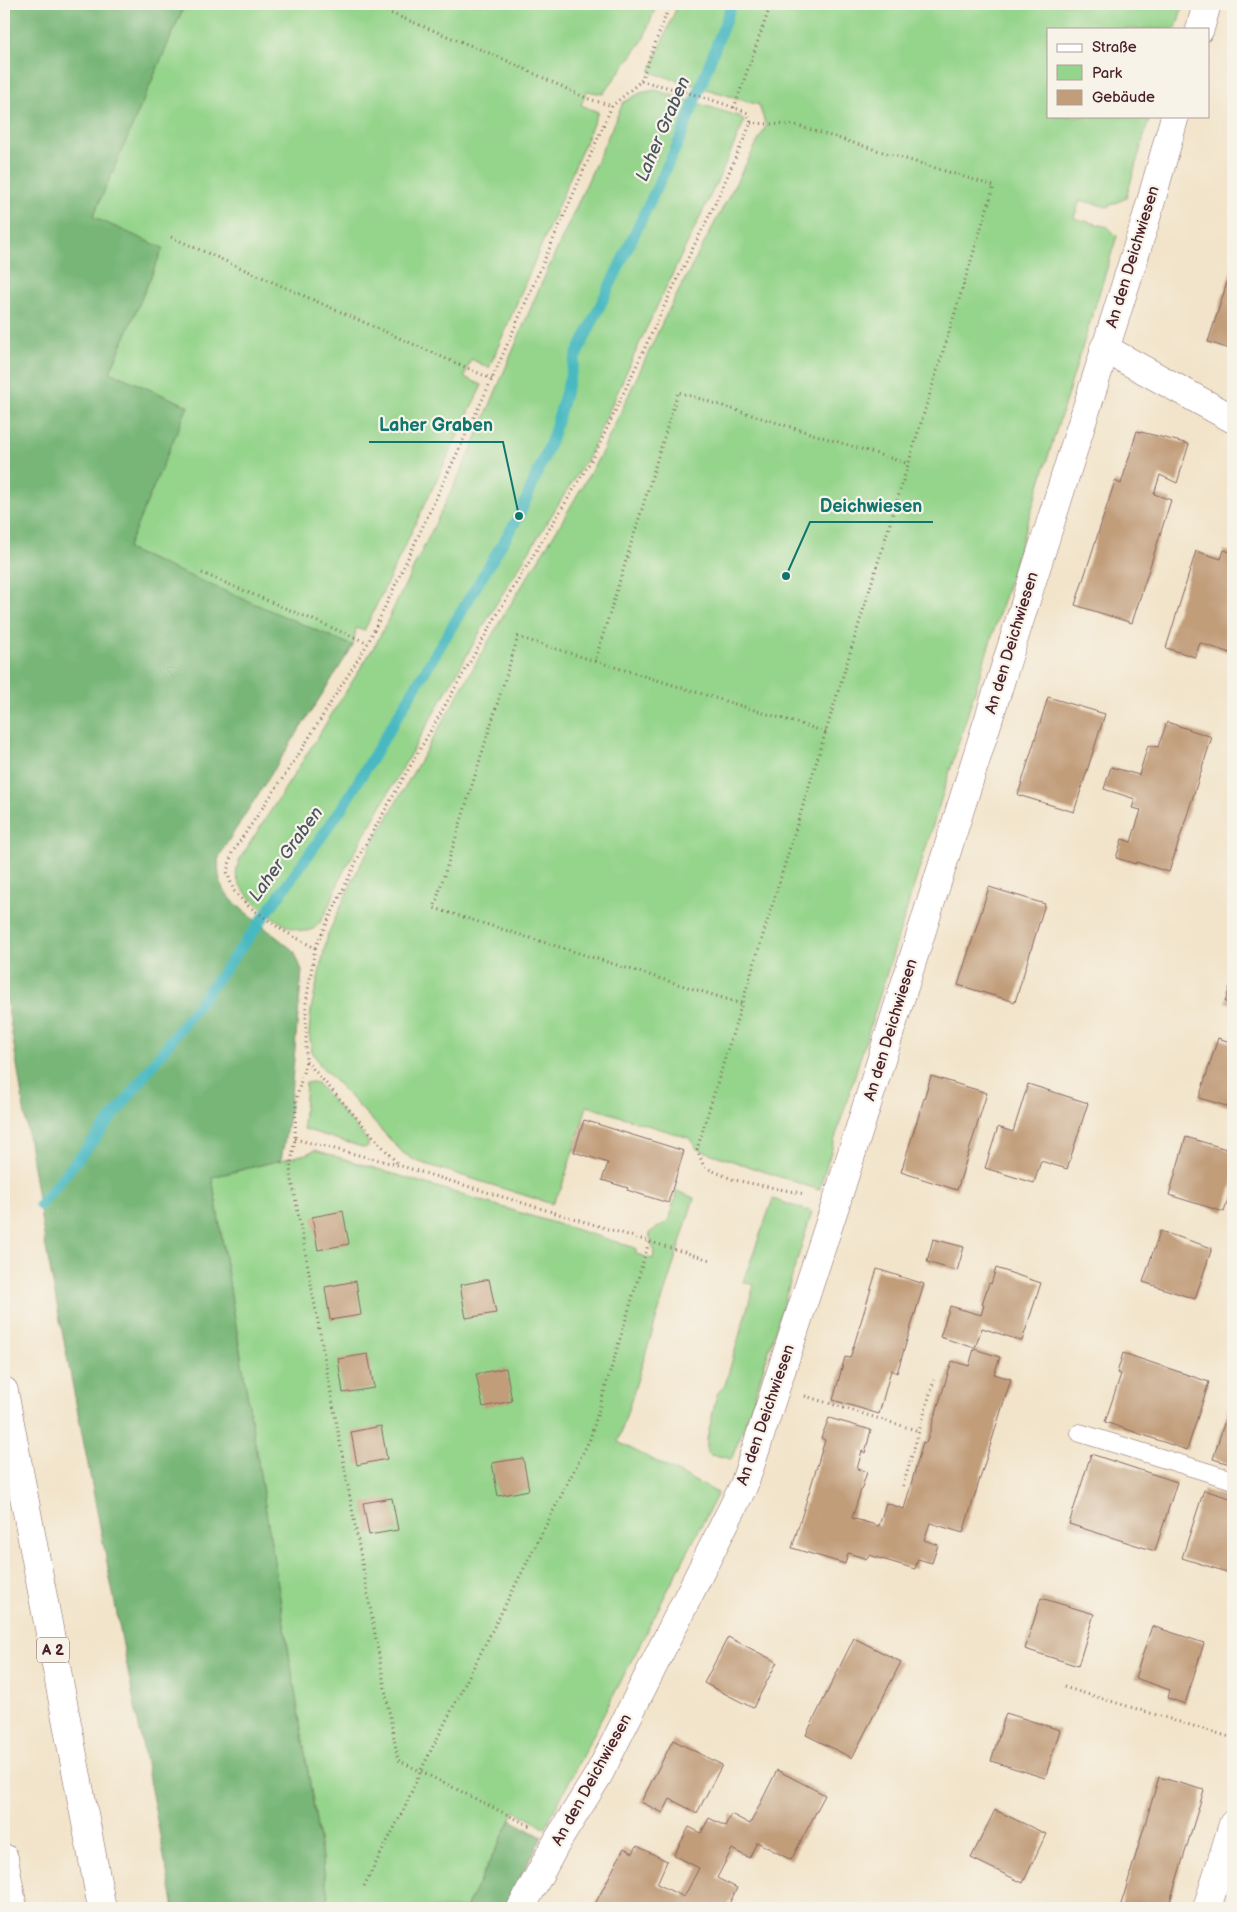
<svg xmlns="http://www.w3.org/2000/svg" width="1237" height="1912" viewBox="0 0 1237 1912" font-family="'Balsamiq Sans',sans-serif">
	<rect width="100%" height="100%" fill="#f7f3e8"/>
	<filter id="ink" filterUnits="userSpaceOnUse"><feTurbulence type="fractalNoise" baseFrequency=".02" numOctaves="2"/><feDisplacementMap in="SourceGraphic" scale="10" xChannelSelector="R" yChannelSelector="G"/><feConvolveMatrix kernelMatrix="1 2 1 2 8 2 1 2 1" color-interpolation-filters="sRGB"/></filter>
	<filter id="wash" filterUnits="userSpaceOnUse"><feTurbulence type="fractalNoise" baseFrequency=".0096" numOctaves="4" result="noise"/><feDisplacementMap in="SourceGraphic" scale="20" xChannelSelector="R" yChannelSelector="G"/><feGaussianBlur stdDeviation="1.12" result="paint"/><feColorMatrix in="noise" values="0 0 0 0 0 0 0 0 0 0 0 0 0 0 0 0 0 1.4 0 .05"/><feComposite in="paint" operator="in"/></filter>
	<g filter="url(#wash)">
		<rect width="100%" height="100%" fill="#f2e4ca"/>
		<g fill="#94d48b" stroke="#6f7a5b">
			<polygon points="185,4 657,4 643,40 603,94 587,91 581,105 598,112 489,368 471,359 464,377 482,385 364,631 356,628 353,646 126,549 188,406 110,372 163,248 92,218"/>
			<polygon points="678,4 1183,4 1176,29 1048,29 1048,116 1150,116 1126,198 1107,207 1080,200 1074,218 1108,227 1117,236 819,1190 697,1149 689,1138 587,1106 561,1189 552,1204 416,1161 403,1153 320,1065 312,1051 309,1034 311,1009 328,934 359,867 502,618 561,523 601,454 664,319 766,126 759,105 650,72"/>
			<path d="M655,90L735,115L741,117L744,122L724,167L646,329L589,455L495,606L342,874C335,888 326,921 313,929C294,941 244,898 237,879C235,871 238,864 241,857L295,773L377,642L469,455L535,298L623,103L640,93Z"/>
			<polygon points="312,1082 317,1083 368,1141 368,1147 365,1148 304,1129 303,1124 306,1083"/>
			<polygon points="315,1150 636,1248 636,1254 653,1259 654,1253 649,1233 668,1221 677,1191 694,1198 618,1442 718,1493 545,1828 515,1811 466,1908 330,1908 212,1177 306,1154"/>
			<polygon points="773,1199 812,1212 750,1411 731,1460 726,1457 710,1455 707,1452 707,1439 717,1394 725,1385 754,1285 743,1282"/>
		</g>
		<g fill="#77b677" stroke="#606a51">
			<polygon points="4,4 185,4 93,217 163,248 110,372 188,406 127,549 353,646 225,846 218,860 219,877 223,889 232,900 244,911 294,951 302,970 289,1115 281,1160 212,1177 330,1908 174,1908 45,1243 4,982"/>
			<polygon points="511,1820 542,1837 504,1908 466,1908"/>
		</g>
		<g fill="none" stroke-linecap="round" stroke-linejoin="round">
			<polyline stroke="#4ab9c1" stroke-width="11" points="40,1205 120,1108 253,932 342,808 519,516 552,439 576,356 681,137 732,4"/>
		</g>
		<g id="blocks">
			<g fill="#c19d7a">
				<polygon points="1233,264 1233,350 1208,342"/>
				<polygon points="1137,431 1189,444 1177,483 1160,475 1154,494 1171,500 1132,623 1075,605 1115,481 1121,484"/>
				<polygon points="1224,550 1233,553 1233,654 1200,643 1195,657 1166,648 1196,551 1221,559"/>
				<polygon points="1048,697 1105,714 1074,812 1018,795"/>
				<polygon points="1167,722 1212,737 1169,872 1136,862 1136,864 1116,858 1122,839 1131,842 1141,810 1132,808 1135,799 1104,789 1111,767 1139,775 1148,745 1158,747"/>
				<polygon points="989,887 1045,904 1015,1002 958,985"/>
				<polygon points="1233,977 1233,1005 1225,1002"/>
				<polygon points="1218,1038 1233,1043 1233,1108 1199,1098"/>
				<polygon points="931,1076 987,1093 957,1190 901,1172"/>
				<polygon points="1028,1084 1088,1103 1067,1169 1041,1161 1034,1183 985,1168 998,1127 1013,1132"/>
				<polygon points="584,1120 684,1151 668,1203 627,1190 628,1188 602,1180 608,1163 574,1152"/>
				<polygon points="1186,1137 1233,1151 1233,1183 1224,1212 1169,1195"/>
				<polygon points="343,1211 349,1244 318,1250 312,1217"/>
				<polygon points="1160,1231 1212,1248 1195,1299 1143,1282"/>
				<polygon points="933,1239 964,1247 957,1271 927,1262"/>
				<polygon points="996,1268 1041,1283 1022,1341 982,1328 975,1348 940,1337 950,1306 981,1315 984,1305 982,1304 989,1283 991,1284"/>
				<polygon points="877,1269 924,1284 897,1373 891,1370 879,1414 833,1400 845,1357 850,1358"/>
				<polygon points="489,1279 496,1313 466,1318 460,1285"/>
				<polygon points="356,1281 361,1315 330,1320 325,1287"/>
				<polygon points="974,1349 1000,1357 994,1374 1011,1379 963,1533 930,1523 924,1540 938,1545 932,1563 918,1559 915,1569 869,1555 867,1559 848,1553 845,1564 792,1548 825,1440 821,1438 829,1418 871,1430 865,1453 862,1451 857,1469 867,1472 852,1518 879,1526 886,1503 904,1509 923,1442 926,1443 928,1438 952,1361 969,1366"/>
				<polygon points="1123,1353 1209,1382 1187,1450 1105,1422 1121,1374 1117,1373"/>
				<polygon points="368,1354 374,1388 343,1393 338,1359"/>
				<polygon points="506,1368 512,1401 483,1407 476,1374"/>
				<polygon points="1233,1394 1233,1465 1213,1459"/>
				<polygon points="381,1426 387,1459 357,1465 351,1432"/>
				<polygon points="1091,1454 1177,1482 1155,1551 1069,1524"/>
				<polygon points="523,1458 529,1490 498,1496 492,1463"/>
				<polygon points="1204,1490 1233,1499 1233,1574 1182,1558"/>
				<polygon points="392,1498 398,1530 369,1535 363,1503"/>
				<polygon points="1041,1598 1094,1614 1078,1666 1025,1649"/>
				<polygon points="1152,1626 1204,1643 1185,1704 1168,1698 1170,1690 1135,1678"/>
				<polygon points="728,1637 777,1662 753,1708 704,1683"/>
				<polygon points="854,1638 901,1662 852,1758 806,1735"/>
				<polygon points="1006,1713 1060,1730 1045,1778 991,1761"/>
				<polygon points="673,1740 722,1765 697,1813 670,1799 663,1813 641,1802"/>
				<polygon points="777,1770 825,1795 791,1860 757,1842 749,1858 732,1849 717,1878 737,1888 727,1908 593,1908 624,1848 633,1853 637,1846 667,1861 657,1884 684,1897 699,1868 674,1855 689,1827 701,1833 709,1818 725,1826 731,1814 750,1824"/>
				<polygon points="1159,1777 1204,1790 1168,1908 1120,1908"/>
				<polygon points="995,1810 1046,1834 1023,1883 971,1858"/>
			</g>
		</g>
	</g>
	<g filter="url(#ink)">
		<use href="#blocks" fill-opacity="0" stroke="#856463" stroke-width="1"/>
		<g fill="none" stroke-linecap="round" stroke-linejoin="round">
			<g stroke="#856463" stroke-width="19">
				<polyline id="service" points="1080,1433 1233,1480"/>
			</g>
			<g stroke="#856463" stroke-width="29">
				<g id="minor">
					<polyline points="1200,29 1207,4"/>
					<polyline points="1104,348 1233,419"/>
					<polyline points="521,1908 558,1840 599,1774 744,1485 837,1200 1144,226 1175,116"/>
					<polyline points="1207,1908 1233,1824"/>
				</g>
			</g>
			<g stroke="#856463" stroke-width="29">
				<g id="motorway">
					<polyline points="4,1391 102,1908"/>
					<polyline points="4,1858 13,1908"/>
				</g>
			</g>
			<g stroke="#856463" stroke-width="3" stroke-dasharray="1 4" stroke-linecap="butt">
				<polyline points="368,4 499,57 586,98 612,106"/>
				<path d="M641,81C677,89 713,99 748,113L751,123L714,206L671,292L594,456L501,608L361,852L315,948L282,930L247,905L234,891L227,872L232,853L297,757L368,643L492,379L612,106L641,81L670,4"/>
				<polyline points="734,108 771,4"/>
				<polyline points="751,123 795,125 994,186 697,1149 704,1167 734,1180 805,1194"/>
				<polyline points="171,237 492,379"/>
				<polyline points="202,573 368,643"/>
				<polyline points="595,661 518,637 434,908 742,1004"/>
				<polyline points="826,732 595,661 678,392 909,464"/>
				<polyline points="315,948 306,1003 306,1061 296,1101 295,1139 290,1169 398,1760 530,1826"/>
				<polyline points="306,1061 398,1164"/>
				<polyline points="295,1139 398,1165 710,1260"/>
				<polyline points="805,1396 919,1431"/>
				<polyline points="903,1486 934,1380"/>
				<polyline points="1064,1687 1233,1738"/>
				<polyline points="364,1886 404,1809 421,1770 590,1439 649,1242"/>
			</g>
			<use href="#service" stroke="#fff" stroke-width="18"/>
			<use href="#minor" stroke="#fff" stroke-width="28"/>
			<use href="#motorway" stroke="#fff" stroke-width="28"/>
		</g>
	</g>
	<g text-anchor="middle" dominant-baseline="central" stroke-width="4.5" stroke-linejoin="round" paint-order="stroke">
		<rect fill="#f7f3e8" stroke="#7e5f64" stroke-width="1" x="37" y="1637.5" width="32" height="25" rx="4"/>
		<g font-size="15" font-weight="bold" fill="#4a1f2b">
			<text x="53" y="1650">A 2</text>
		</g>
		<g font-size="16" fill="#4a1f2b" stroke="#f7f3e8">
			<text transform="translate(1133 257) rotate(-73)">An den Deichwiesen</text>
			<text transform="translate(1012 643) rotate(-73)">An den Deichwiesen</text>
			<text transform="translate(891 1030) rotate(-73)">An den Deichwiesen</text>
			<text transform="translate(766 1415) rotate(-71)">An den Deichwiesen</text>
			<text transform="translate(592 1780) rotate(-61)">An den Deichwiesen</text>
		</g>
		<g font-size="18" font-style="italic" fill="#4a5560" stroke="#f7f3e8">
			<text transform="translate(663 129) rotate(-67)">Laher Graben</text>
			<text transform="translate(286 854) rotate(-54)">Laher Graben</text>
		</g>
	</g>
	<path fill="none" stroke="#0f766e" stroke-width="2" d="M519 516L503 442H369M786 576L810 522H933"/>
	<g fill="#0f766e" stroke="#f7f3e8" stroke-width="2">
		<circle cx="519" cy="516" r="5"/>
		<circle cx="786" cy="576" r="5"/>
	</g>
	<g font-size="18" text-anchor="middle" font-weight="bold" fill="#0f766e" stroke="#f7f3e8" stroke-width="4.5" stroke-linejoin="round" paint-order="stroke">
		<text x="436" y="431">Laher Graben</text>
		<text x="871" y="512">Deichwiesen</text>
	</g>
	<rect width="1237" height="1912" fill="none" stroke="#f7f3e8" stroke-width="20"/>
	<rect x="1047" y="28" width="162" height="90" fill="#f7f3e8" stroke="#b29e9c"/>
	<rect x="1057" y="44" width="25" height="8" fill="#ffffff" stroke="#b29e9c"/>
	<text x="1092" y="52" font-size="15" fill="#4a1f2b">Straße</text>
	<rect x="1057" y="65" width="25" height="15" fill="#94d48b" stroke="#b29e9c"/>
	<text x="1092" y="78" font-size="15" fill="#4a1f2b">Park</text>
	<rect x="1057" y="90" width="25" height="15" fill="#c19d7a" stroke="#b29e9c"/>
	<text x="1092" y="102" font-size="15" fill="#4a1f2b">Gebäude</text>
</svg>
